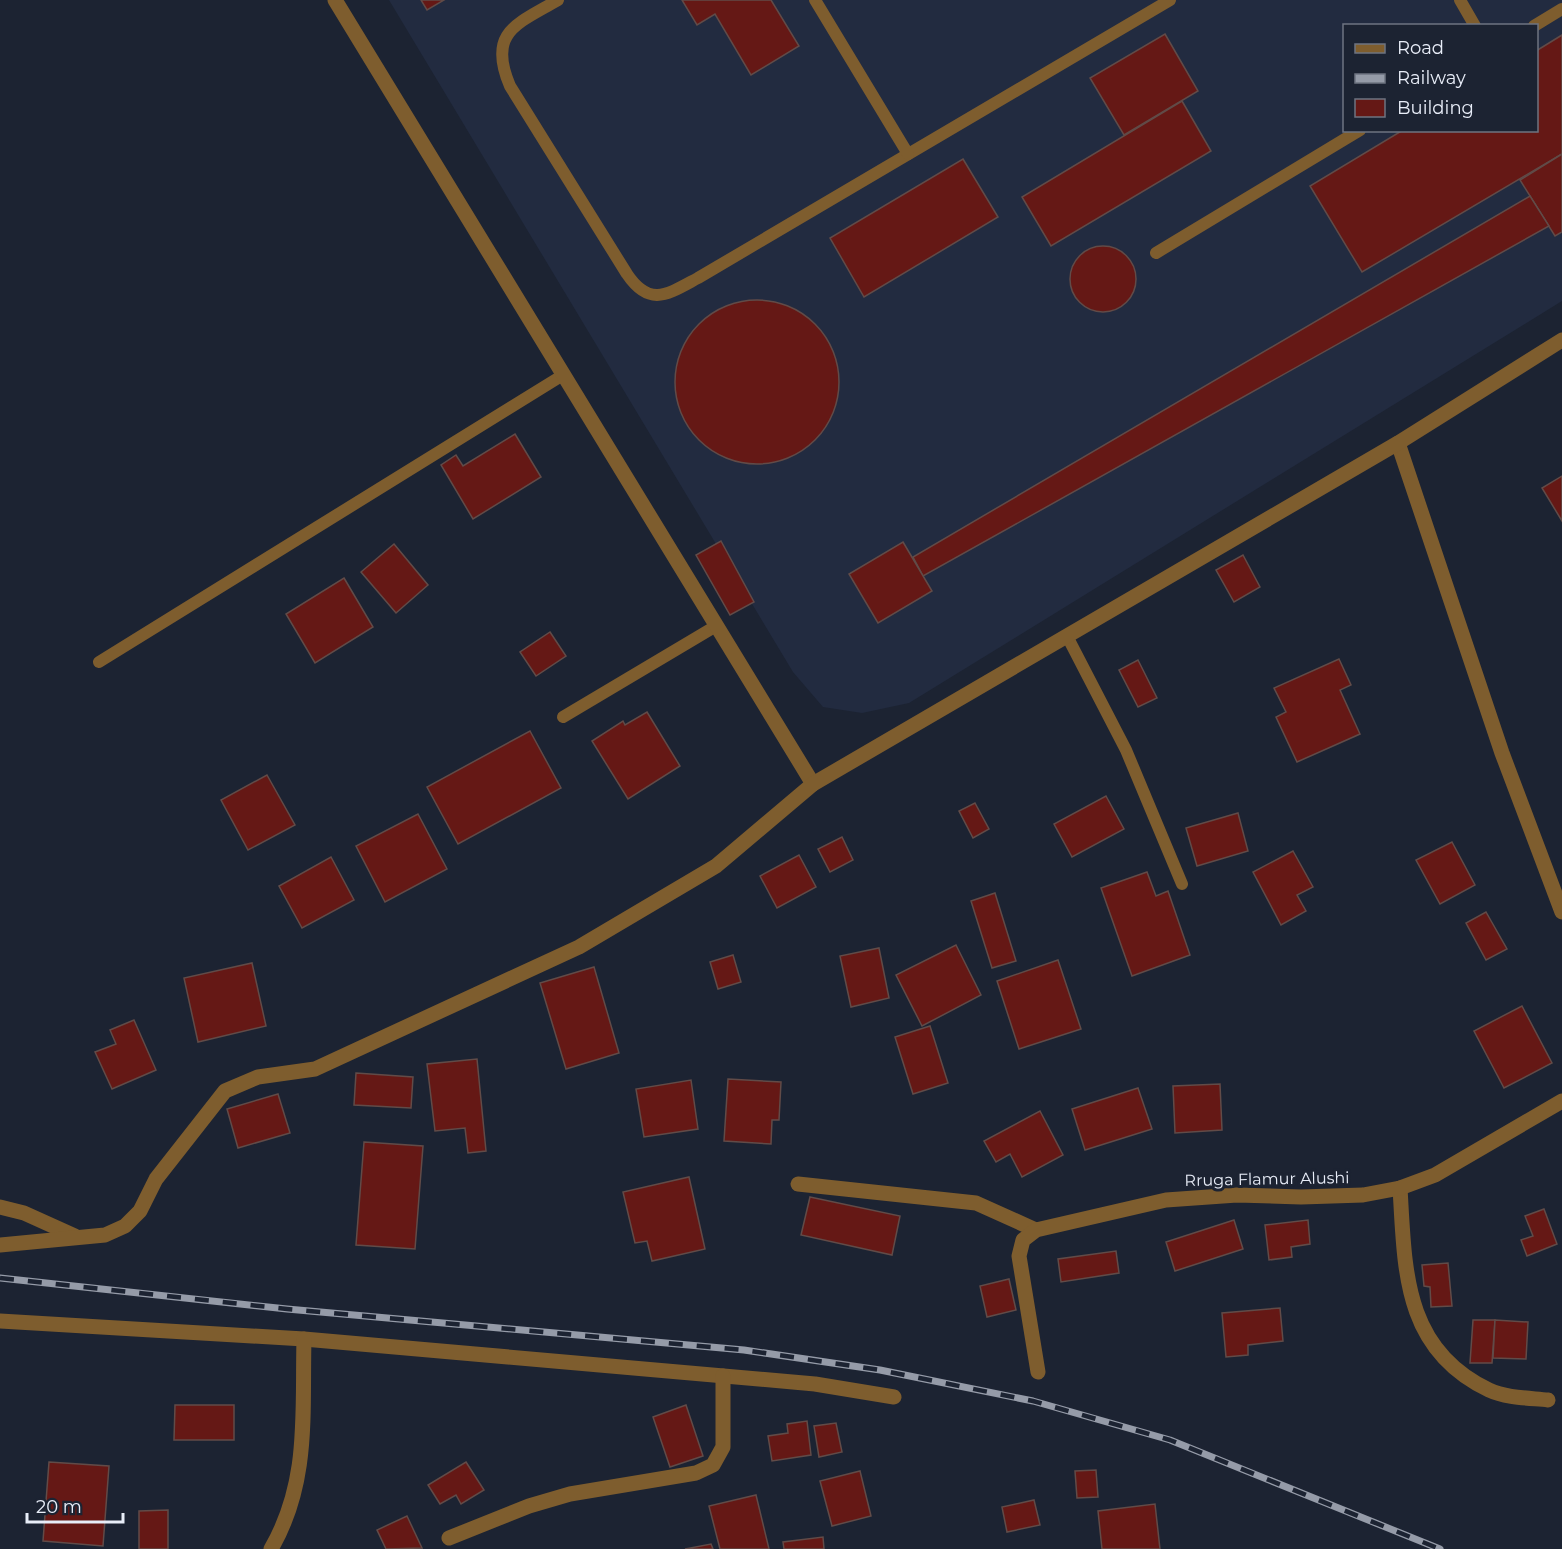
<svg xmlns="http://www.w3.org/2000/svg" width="1562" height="1549" viewBox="0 0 1562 1549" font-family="Montserrat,sans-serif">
	<rect width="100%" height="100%" fill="#1c2332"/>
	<path fill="#222b40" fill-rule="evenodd" d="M389,0H1562V301L909,703L862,713L823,707L793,672ZM1344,26H1536V130H1344Z"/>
	<g fill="#651815" stroke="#614b48" stroke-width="1.5">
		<polygon points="421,0 444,0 427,10"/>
		<polygon points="682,0 771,0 799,46 751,75 715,14 697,25"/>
		<polygon points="1165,34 1198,91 1124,135 1090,78"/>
		<polygon points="1562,35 1562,154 1362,272 1310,186 1403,130 1536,130 1536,51"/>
		<polygon points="1182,101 1211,151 1051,246 1022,197"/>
		<polygon points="1562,154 1562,232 1555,236 1520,180"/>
		<polygon points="963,159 998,217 864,297 830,238"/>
		<polygon points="1530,196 1549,226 923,576 913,557"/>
		<circle cx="1103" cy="279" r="33"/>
		<circle cx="757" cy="382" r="82"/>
		<polygon points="515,434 541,477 473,519 441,465 456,455 463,466"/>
		<polygon points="1562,476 1562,521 1542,488"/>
		<polygon points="721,541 754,602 730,615 696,555"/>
		<polygon points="903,542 932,591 878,623 849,574"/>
		<polygon points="394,544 428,585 396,613 361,572"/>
		<polygon points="1243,555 1260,587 1234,602 1216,570"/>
		<polygon points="344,578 373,627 315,663 286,614"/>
		<polygon points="550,632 566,656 536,676 520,652"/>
		<polygon points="1339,659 1351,685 1340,690 1360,734 1297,762 1276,717 1286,712 1274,688"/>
		<polygon points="1138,660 1157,698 1138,707 1119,670"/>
		<polygon points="647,712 680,766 628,799 592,741 623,721 625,725"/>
		<polygon points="530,731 561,788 458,844 427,787"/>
		<polygon points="267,775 295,825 248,850 221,800"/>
		<polygon points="1106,796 1124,829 1072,857 1054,824"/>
		<polygon points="975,803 989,829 973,838 959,811"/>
		<polygon points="1238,813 1248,851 1197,866 1186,828"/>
		<polygon points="418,814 447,869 385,902 356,846"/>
		<polygon points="842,837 853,860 830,872 818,849"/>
		<polygon points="1452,842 1475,885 1440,904 1416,860"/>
		<polygon points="1293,851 1313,887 1297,895 1306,911 1281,925 1253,872"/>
		<polygon points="799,855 816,887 777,908 760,876"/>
		<polygon points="331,857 354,900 302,928 279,886"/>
		<polygon points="1147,872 1156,896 1168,891 1190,955 1132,976 1101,888"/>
		<polygon points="995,893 1016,961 992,968 971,901"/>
		<polygon points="1486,912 1507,949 1486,960 1466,923"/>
		<polygon points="956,945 981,995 922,1026 896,975"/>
		<polygon points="879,948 889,998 851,1007 840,956"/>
		<polygon points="733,955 741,982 718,989 710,962"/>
		<polygon points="1058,960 1081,1029 1019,1049 997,981"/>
		<polygon points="252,963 266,1026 198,1042 184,978"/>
		<polygon points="594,967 619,1053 566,1069 540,983"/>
		<polygon points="1522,1006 1552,1063 1504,1088 1474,1031"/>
		<polygon points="134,1020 156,1070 112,1089 95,1052 116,1044 110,1030"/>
		<polygon points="930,1026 948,1083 913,1094 895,1037"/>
		<polygon points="477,1059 486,1151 468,1153 465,1128 435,1131 427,1064"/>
		<polygon points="356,1073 413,1077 411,1108 354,1105"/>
		<polygon points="728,1079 781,1082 779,1120 772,1120 771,1144 724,1141"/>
		<polygon points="691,1080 698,1129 644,1137 636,1089"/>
		<polygon points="1220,1084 1222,1130 1175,1133 1173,1086"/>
		<polygon points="1138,1088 1152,1129 1085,1150 1072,1109"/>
		<polygon points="278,1094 290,1133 238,1148 227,1109"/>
		<polygon points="1040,1111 1063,1155 1022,1177 1010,1154 996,1162 984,1141"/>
		<polygon points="364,1142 423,1146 415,1249 356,1245"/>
		<polygon points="689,1177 705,1249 652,1261 647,1241 635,1243 623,1192"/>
		<polygon points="810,1197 900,1216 892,1255 801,1235"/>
		<polygon points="1544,1209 1557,1244 1527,1256 1521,1240 1533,1236 1525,1216"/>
		<polygon points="1234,1220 1243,1249 1175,1271 1166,1242"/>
		<polygon points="1308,1220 1310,1244 1291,1247 1292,1257 1269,1260 1265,1225"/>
		<polygon points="1116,1251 1119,1273 1061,1282 1058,1259"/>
		<polygon points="1448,1263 1452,1306 1431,1307 1430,1287 1424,1286 1422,1265"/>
		<polygon points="1009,1279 1016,1310 987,1317 980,1286"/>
		<polygon points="1280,1308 1283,1341 1248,1345 1248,1355 1226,1357 1222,1313"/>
		<polygon points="1473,1320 1495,1320 1492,1363 1470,1363"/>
		<polygon points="1495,1320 1528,1322 1526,1359 1493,1358"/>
		<polygon points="175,1405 234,1405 234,1440 174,1440"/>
		<polygon points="686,1405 703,1456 670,1467 653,1417"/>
		<polygon points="807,1421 811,1455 772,1461 768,1436 788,1433 787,1424"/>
		<polygon points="836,1423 842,1452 819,1457 814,1426"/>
		<polygon points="49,1462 109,1466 103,1546 43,1541"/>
		<polygon points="466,1462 484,1490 461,1504 456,1495 440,1504 428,1485"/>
		<polygon points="1096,1470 1098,1497 1077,1498 1075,1471"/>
		<polygon points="860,1471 871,1516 832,1526 820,1481"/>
		<polygon points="756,1495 769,1549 720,1549 709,1506"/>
		<polygon points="1034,1500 1040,1525 1007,1532 1002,1507"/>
		<polygon points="1155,1504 1160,1549 1102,1549 1098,1511"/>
		<polygon points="168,1510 168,1549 139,1549 139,1511"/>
		<polygon points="407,1516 422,1548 386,1549 377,1530"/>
		<polygon points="823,1537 824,1549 784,1549 783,1542"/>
		<polygon points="711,1544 713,1549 685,1549"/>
	</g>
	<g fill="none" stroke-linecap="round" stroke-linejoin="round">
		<g stroke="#7e5d2e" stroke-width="12">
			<path d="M558,0C517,24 487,32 510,86L627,274C650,308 668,294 698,278L1170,0"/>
			<polyline points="815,0 908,154"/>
			<polyline points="1460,0 1475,26"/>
			<polyline points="1534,26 1562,9"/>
			<polyline points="1156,253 1360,130"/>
			<polyline points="1067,636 1126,750 1182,884"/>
			<polyline points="99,662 563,375"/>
			<polyline points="563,717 716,626"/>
		</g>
		<g stroke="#7e5d2e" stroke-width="15">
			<polyline points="335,0 813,784"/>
			<polyline points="1398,443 1502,753 1562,912"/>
			<polyline points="798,1184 976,1203 1036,1230"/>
			<path d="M1400,1188C1405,1270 1403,1349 1489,1390C1506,1398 1529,1398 1548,1400"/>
			<polyline points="0,1207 24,1213 75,1236"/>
			<polyline points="0,1245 105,1235 125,1226 140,1211 156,1179 225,1091 258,1077 315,1069 579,947 716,866 813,784 1398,443 1562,340"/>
			<polyline points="0,1321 304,1339 815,1384 894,1397"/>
			<polyline points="1038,1372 1019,1256 1023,1240 1036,1230 1166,1200 1237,1195 1301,1197 1363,1195 1400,1188 1435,1175 1562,1101"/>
			<polyline points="449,1538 529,1506 570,1494 696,1473 713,1465 723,1447 723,1376"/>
			<path d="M271,1549C310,1482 302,1413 304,1339"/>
		</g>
		<g stroke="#959ba8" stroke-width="7">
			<polyline id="rail" points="0,1278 287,1309 744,1350 880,1370 1033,1401 1170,1440 1440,1549"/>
		</g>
		<use href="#rail" stroke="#1c2332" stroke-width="4.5" stroke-dasharray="14" stroke-linecap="butt"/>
	</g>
	<g text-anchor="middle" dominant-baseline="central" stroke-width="6" stroke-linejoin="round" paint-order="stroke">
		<g font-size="16" fill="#e8edf8" stroke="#1c2332">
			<text transform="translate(1267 1179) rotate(-1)">Rruga Flamur Alushi</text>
		</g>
	</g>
	<rect x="1343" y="24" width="195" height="108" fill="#1c2332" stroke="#6e7481" stroke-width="1.5"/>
	<rect x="1355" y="44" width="30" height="9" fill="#7e5d2e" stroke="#6e7481" stroke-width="1.5"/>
	<text x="1397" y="54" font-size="18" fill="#e8edf8">Road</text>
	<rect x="1355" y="74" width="30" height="9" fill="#959ba8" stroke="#6e7481" stroke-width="1.5"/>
	<text x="1397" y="84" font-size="18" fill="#e8edf8">Railway</text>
	<rect x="1355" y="99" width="30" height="18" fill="#651815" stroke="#6e7481" stroke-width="1.5"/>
	<text x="1397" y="114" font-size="18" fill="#e8edf8">Building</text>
	<path d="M27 1513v9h96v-9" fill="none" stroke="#e8edf8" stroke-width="3"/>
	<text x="36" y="1513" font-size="18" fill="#e8edf8" stroke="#1c2332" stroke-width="4.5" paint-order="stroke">20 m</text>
</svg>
